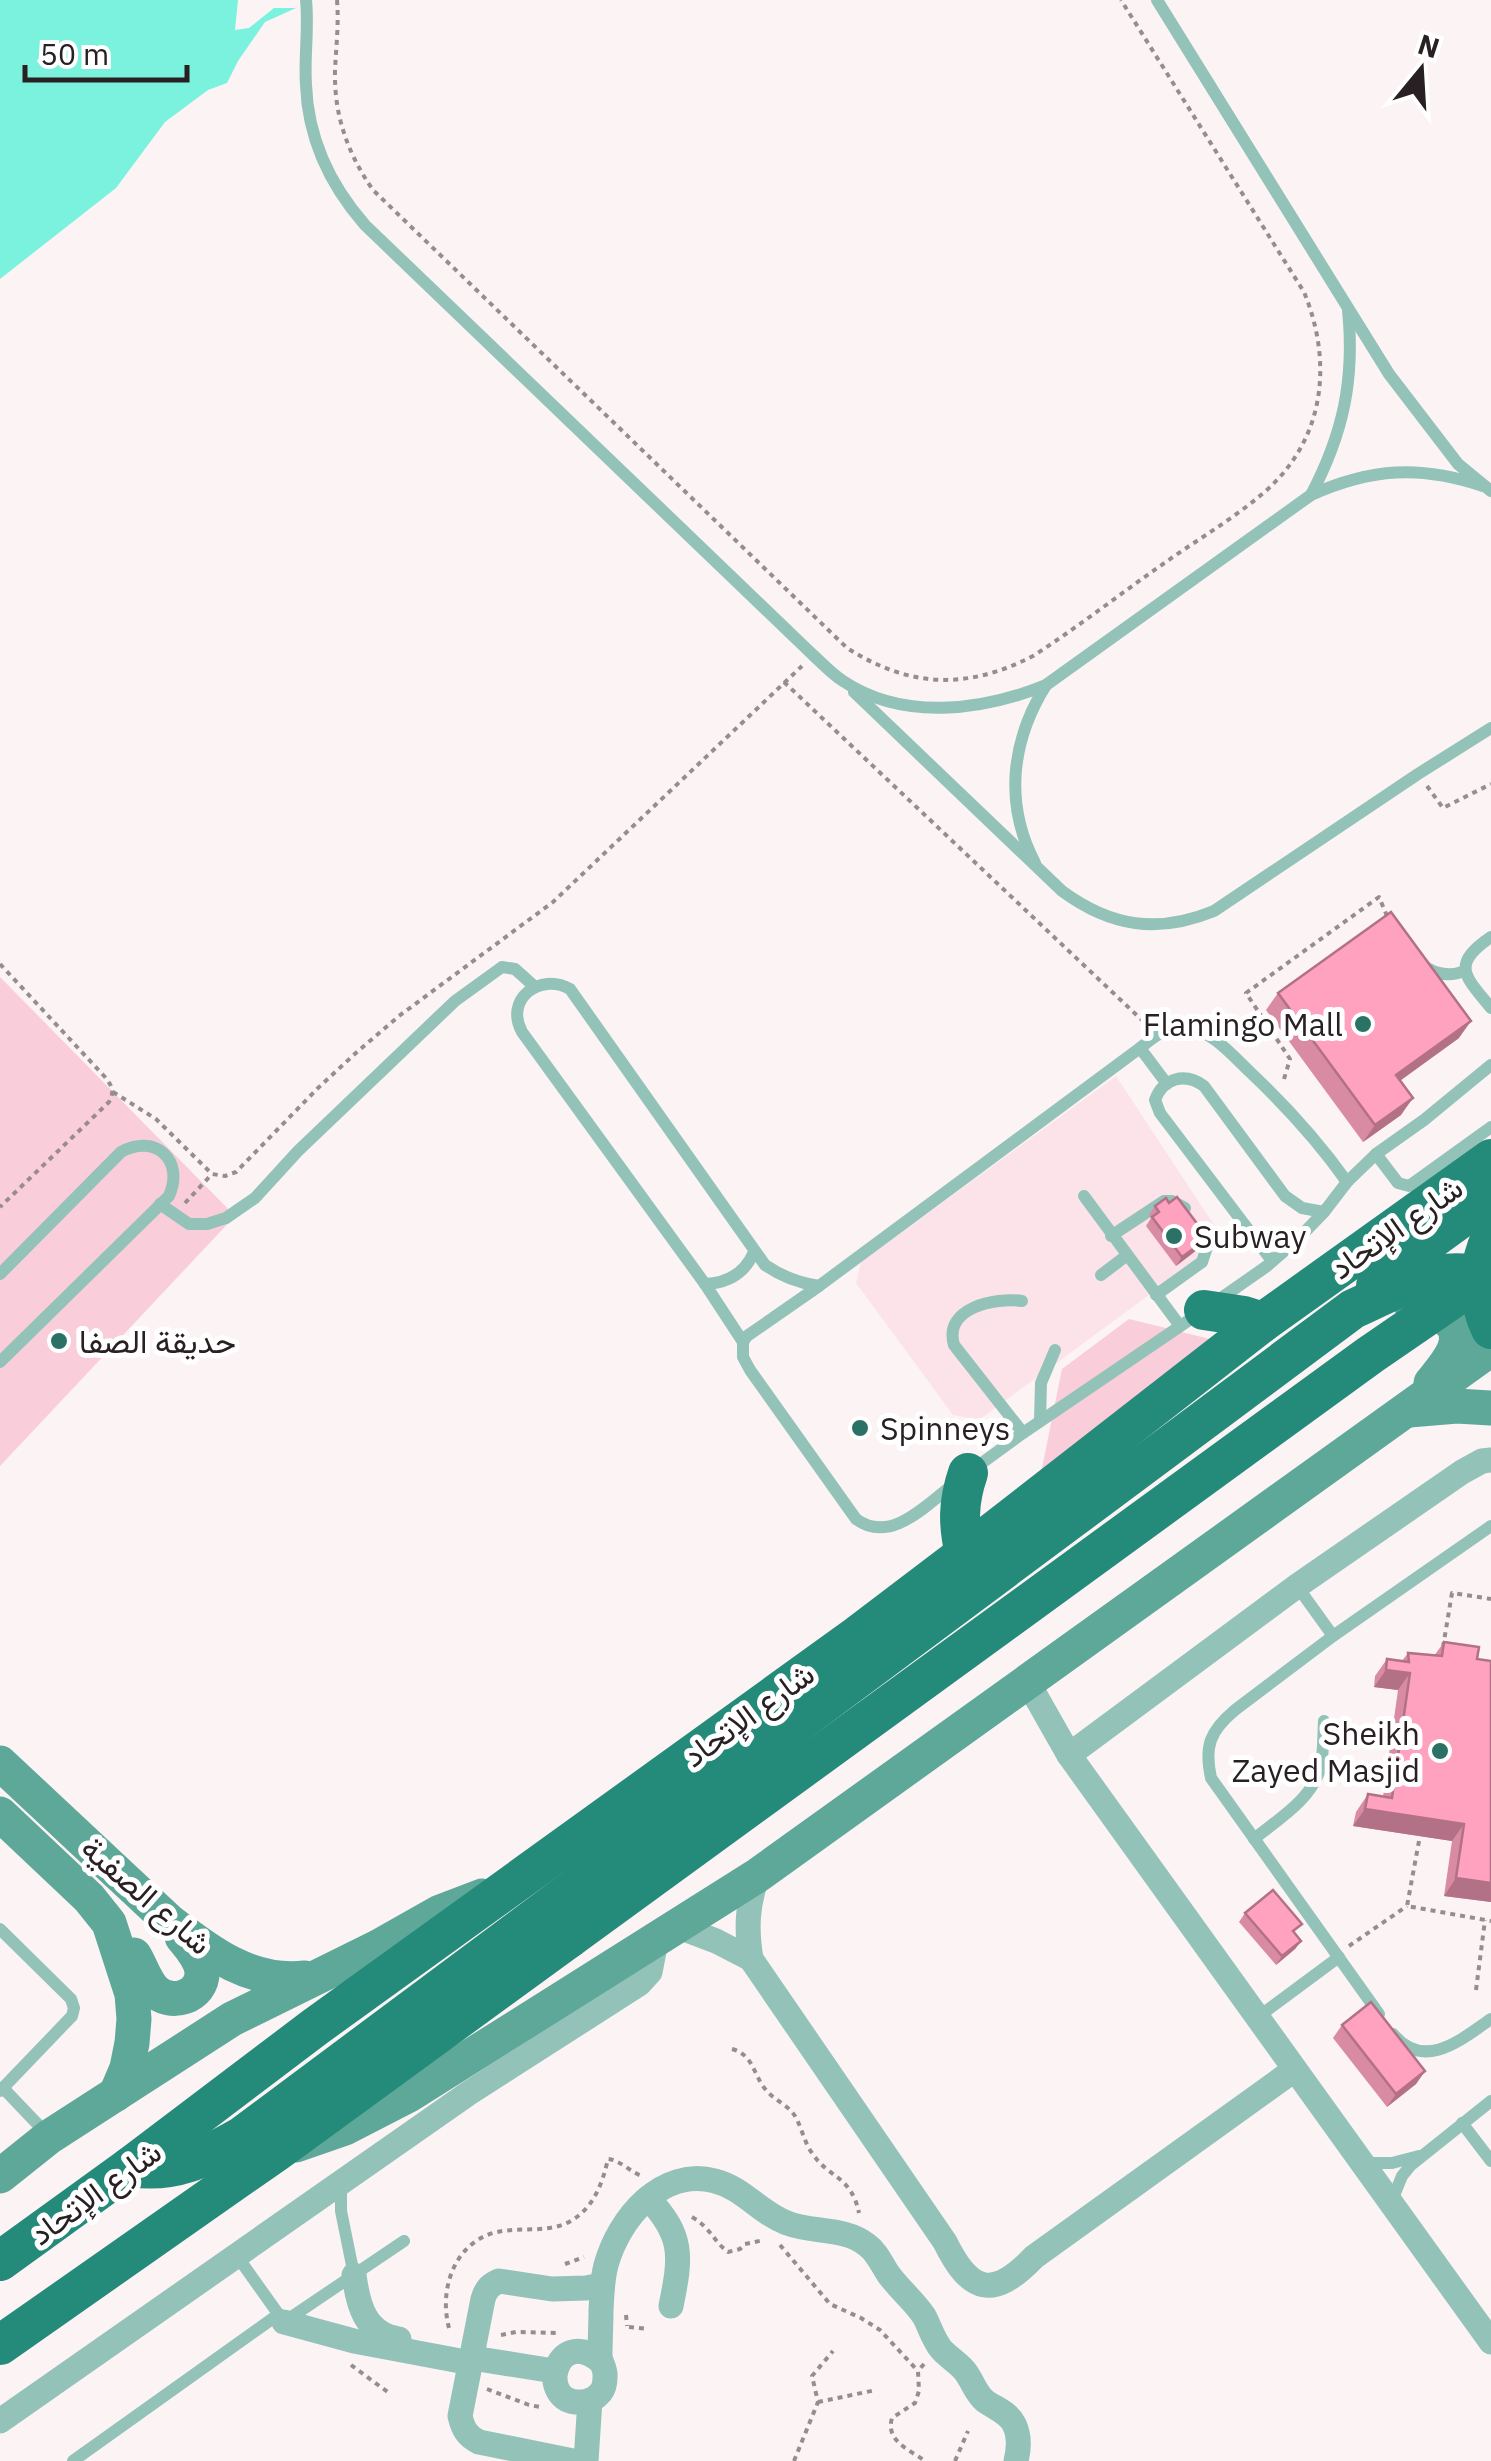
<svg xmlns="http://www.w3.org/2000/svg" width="1491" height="2461" viewBox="0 0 1491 2461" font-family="'IBM Plex Sans',Vazirmatn,sans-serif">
	<rect width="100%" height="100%" fill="#fcf3f5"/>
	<polygon fill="#fce3ea" points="1116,1076 1224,1240 979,1420 953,1415 856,1283 861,1262"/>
	<g fill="#f9cdd9">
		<polygon points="0,977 235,1216 0,1466"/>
		<polygon points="1129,1319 1218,1341 1041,1473 1062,1369"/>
	</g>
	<polygon fill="#7af2dd" points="0,0 238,0 235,30 249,28 274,8 296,8 265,22 238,61 227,83 208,90 165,122 116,188 0,279"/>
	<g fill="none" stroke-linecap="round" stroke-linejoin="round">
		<g stroke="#968d90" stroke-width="4" stroke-dasharray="5 5" stroke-linecap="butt">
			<path d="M337,0C339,24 336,47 335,71C334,116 348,154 373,190L847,648C910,688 967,690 1033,656C1078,627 1120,594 1163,564C1198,539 1237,517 1269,488C1326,435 1332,360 1304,292L1121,0"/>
			<polyline points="784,682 1144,1022"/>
			<polyline points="1427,786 1443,808 1491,784"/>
			<path d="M0,964L105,1077C112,1086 115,1091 109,1102L0,1207"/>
			<polyline points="1284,1079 1290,1059 1246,993 1379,897 1387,916"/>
			<polyline points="113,1092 156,1119 212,1174 225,1176 236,1172 318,1088 358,1051 399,1016 553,902 802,666"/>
			<polyline points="185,1203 212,1174"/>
			<polyline points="1443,1647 1452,1593 1491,1599"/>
			<polyline points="1419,1841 1407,1906 1491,1921"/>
			<polyline points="1349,1946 1407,1906"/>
			<polyline points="1476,1990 1485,1920"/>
			<path d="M732,2049C754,2055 753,2075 766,2090C774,2100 788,2105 795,2116C802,2128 804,2142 812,2153C829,2179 851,2175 859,2213"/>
			<path d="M692,2217C711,2228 713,2241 728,2252L740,2249L745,2244L764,2240"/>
			<polyline points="780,2245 830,2304 861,2318 880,2330 918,2371"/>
			<polyline points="565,2264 584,2257"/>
			<polyline points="626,2315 627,2326"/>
			<polyline points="629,2327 648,2329"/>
			<path d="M449,2328C439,2291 453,2245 493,2233C518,2226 545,2234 569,2222C593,2209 602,2185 608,2159C620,2160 630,2172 642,2176"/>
			<polyline points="501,2335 516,2332 557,2333"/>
			<path d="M924,2364L918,2371L919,2391L915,2403L892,2418C885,2441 910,2450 925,2461"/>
			<polyline points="351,2365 389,2393"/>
			<polyline points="487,2389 529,2405 540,2407"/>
			<polyline points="818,2402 876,2390"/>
			<polyline points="794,2461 818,2402 812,2376 833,2351"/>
			<polyline points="955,2461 968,2431"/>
		</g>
		<g stroke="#93c2b8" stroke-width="12">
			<path d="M306,0C309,29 304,57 306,85C308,139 330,185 365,225L813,655C823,664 832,674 843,681C903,721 982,711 1046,685L1311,495C1371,468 1420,465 1483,486"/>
			<polyline points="1157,0 1389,374 1458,464 1491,491"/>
			<path d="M1311,495C1343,434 1355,380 1348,310"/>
			<path d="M854,692L1062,891C1111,927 1158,934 1214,911L1418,774L1491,728"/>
			<path d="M1035,863C1004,804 1011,741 1046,685"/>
			<path d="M1491,937C1450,965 1465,976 1491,1008"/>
			<path d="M1421,964C1435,975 1449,977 1465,971"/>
			<polyline points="1140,1048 1167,1084"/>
			<polyline points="1376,1154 1398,1183 1409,1186 1491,1127"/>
			<polyline points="1084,1196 1180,1326"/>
			<polyline points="160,1204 189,1224 207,1224 226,1218 255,1198 298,1151 455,1001 502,967 515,969 535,987"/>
			<polyline points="1111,1236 1164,1201 1172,1201 1185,1208"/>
			<path d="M1272,1261L1160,1113L1155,1100C1163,1078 1185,1072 1204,1086L1285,1196L1302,1208L1324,1212"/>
			<path d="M0,1274L121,1152C155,1133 185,1160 169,1196L0,1362"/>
			<polyline points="1101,1275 1126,1256"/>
			<path d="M705,1284C728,1283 745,1273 754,1252"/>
			<path d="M819,1286C799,1283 781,1276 765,1265L570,989C540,972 504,999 522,1032L705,1284L743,1342V1357L750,1370L856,1519C891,1545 927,1504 955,1483"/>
			<polyline points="1156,1295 1202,1262 1207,1247 1199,1229"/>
			<path d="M1022,1301C995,1297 943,1308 954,1345L1023,1433"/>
			<polyline points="1217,1301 1267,1266 1297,1240 1324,1212 1347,1182 1376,1154 1424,1120 1491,1065"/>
			<path d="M743,1342L747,1336L819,1286L1140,1048C1154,1037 1169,1024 1188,1027C1213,1032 1232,1055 1250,1072C1286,1106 1318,1141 1347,1182"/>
			<polyline points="1040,1421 1041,1383 1055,1350"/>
			<polyline points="971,1471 1023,1433 1201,1312"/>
			<polyline points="1297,1586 1333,1636"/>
			<path d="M1254,1839C1277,1820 1311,1800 1320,1769C1324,1754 1323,1736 1324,1721"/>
			<polyline points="0,1929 71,1999 74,2008 72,2016 0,2091"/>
			<path d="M1379,2014L1211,1778C1204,1746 1210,1731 1235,1710L1333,1636L1491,1526"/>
			<polyline points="1258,2017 1339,1957"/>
			<path d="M1393,2034C1424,2072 1462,2039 1491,2019"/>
			<polyline points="3,2088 46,2133"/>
			<polyline points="1462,2123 1491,2161"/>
			<polyline points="1365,2163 1392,2163 1419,2156"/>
			<polyline points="341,2184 341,2211 354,2275"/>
			<polyline points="1391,2203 1402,2176 1411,2165 1491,2101"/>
			<polyline points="237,2256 284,2322 404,2241"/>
			<polyline points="73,2461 279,2314"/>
		</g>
		<g stroke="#93c2b8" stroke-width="25">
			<polyline points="1027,1681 1069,1755 1491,2342"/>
			<polyline points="1069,1755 1297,1586 1462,1472 1482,1461 1491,1460"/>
			<path d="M758,1875C747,1904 746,1928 751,1959L945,2242C970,2293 993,2300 1034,2257L1294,2070"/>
			<polyline points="679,1927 716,1941 751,1959"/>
			<path d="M648,2198C684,2236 681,2257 671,2306"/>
			<path d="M354,2275C358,2305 365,2334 399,2339"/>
			<polyline points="284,2322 354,2341 471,2363"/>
			<polyline points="472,2358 554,2371"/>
			<path d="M600,2361C555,2324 535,2405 582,2402C589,2402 596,2398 601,2392C604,2388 605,2382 605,2377C606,2369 601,2364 600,2356C600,2341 601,2325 601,2310C602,2294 602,2280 606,2265C619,2218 662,2167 715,2181C743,2188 760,2213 787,2223C812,2233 845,2227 867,2245C877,2252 882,2265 889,2275C900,2290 914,2301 924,2316C930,2327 933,2339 941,2349C948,2357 957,2362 964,2370C972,2379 975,2393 985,2401C996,2409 1008,2412 1014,2424C1020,2436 1019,2449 1016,2461"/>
			<polyline points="0,2421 469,2093 639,1984 650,1972 656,1941"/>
			<path d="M573,2461L479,2442C467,2436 463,2429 460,2416L483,2299C486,2289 490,2285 499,2281L552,2289L586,2288L602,2285"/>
			<polyline points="586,2461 590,2400"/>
		</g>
		<g stroke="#5ea89a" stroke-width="35">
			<path d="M1412,1307C1434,1308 1466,1322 1454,1350C1449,1362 1439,1373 1431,1383"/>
			<polyline points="1409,1410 1457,1406 1491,1408"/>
			<path d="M0,1763L169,1921C210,1953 251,1984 305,1978"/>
			<polyline points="0,1814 89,1898 109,1923 132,1994 134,2019 132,2043 127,2068 116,2094"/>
			<path d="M134,1955C141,1966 145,1981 154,1990C170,2007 203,1997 202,1972C201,1958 190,1947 182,1937"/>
			<polyline points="296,2145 345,2128 409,2095 758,1875 1491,1349"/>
			<polyline points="0,2176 49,2137 232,2019 378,1947 440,1912 482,1896"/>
		</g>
		<g stroke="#248a7a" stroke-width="40">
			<path d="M1491,1237C1477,1269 1476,1298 1491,1329"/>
			<polyline points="1376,1286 1414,1252 1491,1196"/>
			<polyline points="1204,1310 1244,1316 1263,1322"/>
			<path d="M965,1554C958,1525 958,1502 968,1473"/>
			<path d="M130,2167C174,2174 204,2158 241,2137L1353,1309C1399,1289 1440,1260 1491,1280"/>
			<polyline points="0,2261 130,2167 315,2027 857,1636 965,1554 1263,1322 1491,1159"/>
			<polyline points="0,2345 277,2151 569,1938"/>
		</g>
		<polyline stroke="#248a7a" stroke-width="40" points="569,1938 1370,1355 1491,1272"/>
	</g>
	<g fill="#da8ba4">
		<polygon points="1278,993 1459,1038 1400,1081 1401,1115 1363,1142 1266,1010"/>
		<polygon points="1169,1203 1208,1238 1202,1246 1176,1266 1146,1226 1151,1218 1149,1215 1155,1206"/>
		<polygon points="1444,1642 1477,1659 1491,1902 1444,1896 1452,1841 1353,1826 1356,1812 1368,1794 1383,1797 1398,1690 1374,1687 1375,1676 1387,1659 1402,1661 1408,1653 1434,1656"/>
		<polygon points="1245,1913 1295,1934 1301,1941 1295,1949 1276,1965 1239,1922"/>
		<polygon points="1342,2025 1425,2071 1416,2084 1387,2107 1333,2038"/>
	</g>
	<g fill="#b27186">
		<polygon points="1471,1021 1459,1038 1384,1092 1396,1075"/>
		<polygon points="1413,1098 1401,1115 1363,1142 1375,1125"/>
		<polygon points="1208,1238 1202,1246 1176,1266 1182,1257"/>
		<polygon points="1386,1670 1410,1673 1398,1690 1374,1687"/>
		<polygon points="1365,1809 1464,1824 1452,1841 1353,1826"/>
		<polygon points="1456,1878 1491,1883 1491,1902 1444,1896"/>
		<polygon points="1301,1941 1295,1949 1276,1965 1282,1956"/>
		<polygon points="1425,2071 1416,2084 1387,2107 1396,2094"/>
	</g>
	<g fill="#fea2bf" stroke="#b27186" stroke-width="2.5">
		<polygon points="1391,912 1471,1021 1396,1075 1413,1098 1375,1125 1278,993"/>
		<polygon points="1177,1197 1208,1238 1182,1257 1152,1217 1159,1212 1155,1206 1166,1198 1169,1203"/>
		<polygon points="1444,1642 1479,1647 1477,1659 1491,1661 1491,1883 1456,1878 1464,1824 1365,1809 1368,1794 1392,1798 1410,1673 1386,1670 1387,1659 1409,1662 1408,1653 1442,1656"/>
		<polygon points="1273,1890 1302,1924 1293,1931 1301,1941 1282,1956 1245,1913"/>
		<polygon points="1371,2002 1425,2071 1396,2094 1342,2025"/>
	</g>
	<g fill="#2b7165" stroke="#fff" stroke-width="4">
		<circle cx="1363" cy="1024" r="10"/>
		<circle cx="1174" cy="1236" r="10"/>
		<circle cx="59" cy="1341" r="10"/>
		<circle cx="860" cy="1428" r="10"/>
		<circle cx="1440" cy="1751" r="10"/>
	</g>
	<g text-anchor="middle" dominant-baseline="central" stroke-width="10" stroke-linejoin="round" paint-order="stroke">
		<g font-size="32" fill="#282023" stroke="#fff" text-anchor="start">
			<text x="1343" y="1024" text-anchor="end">Flamingo Mall</text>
			<text x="1194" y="1236">Subway</text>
			<text x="79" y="1341">حديقة الصفا</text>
			<text x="880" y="1428">Spinneys</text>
			<text x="1420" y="1733" text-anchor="end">Sheikh<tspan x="1420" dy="37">Zayed Masjid</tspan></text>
		</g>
		<g font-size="32" fill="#282023" stroke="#fff">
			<text transform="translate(1396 1227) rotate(-35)">شارع الإتحاد</text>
			<text transform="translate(748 1714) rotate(-36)">شارع الإتحاد</text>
			<text transform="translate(147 1895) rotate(41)">شارع الصفية</text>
			<text transform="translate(95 2192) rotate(-36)">شارع الإتحاد</text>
		</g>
	</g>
	<g transform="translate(1421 70) rotate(18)" stroke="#ffffff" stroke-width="8" paint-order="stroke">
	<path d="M0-8L18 38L0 25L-18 38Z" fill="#282023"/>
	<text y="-15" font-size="28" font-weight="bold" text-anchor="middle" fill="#282023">N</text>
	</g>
	<path d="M25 65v15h162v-15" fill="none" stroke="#282023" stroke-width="5"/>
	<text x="40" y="65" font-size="30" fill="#282023" stroke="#ffffff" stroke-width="8" paint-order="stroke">50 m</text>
</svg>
